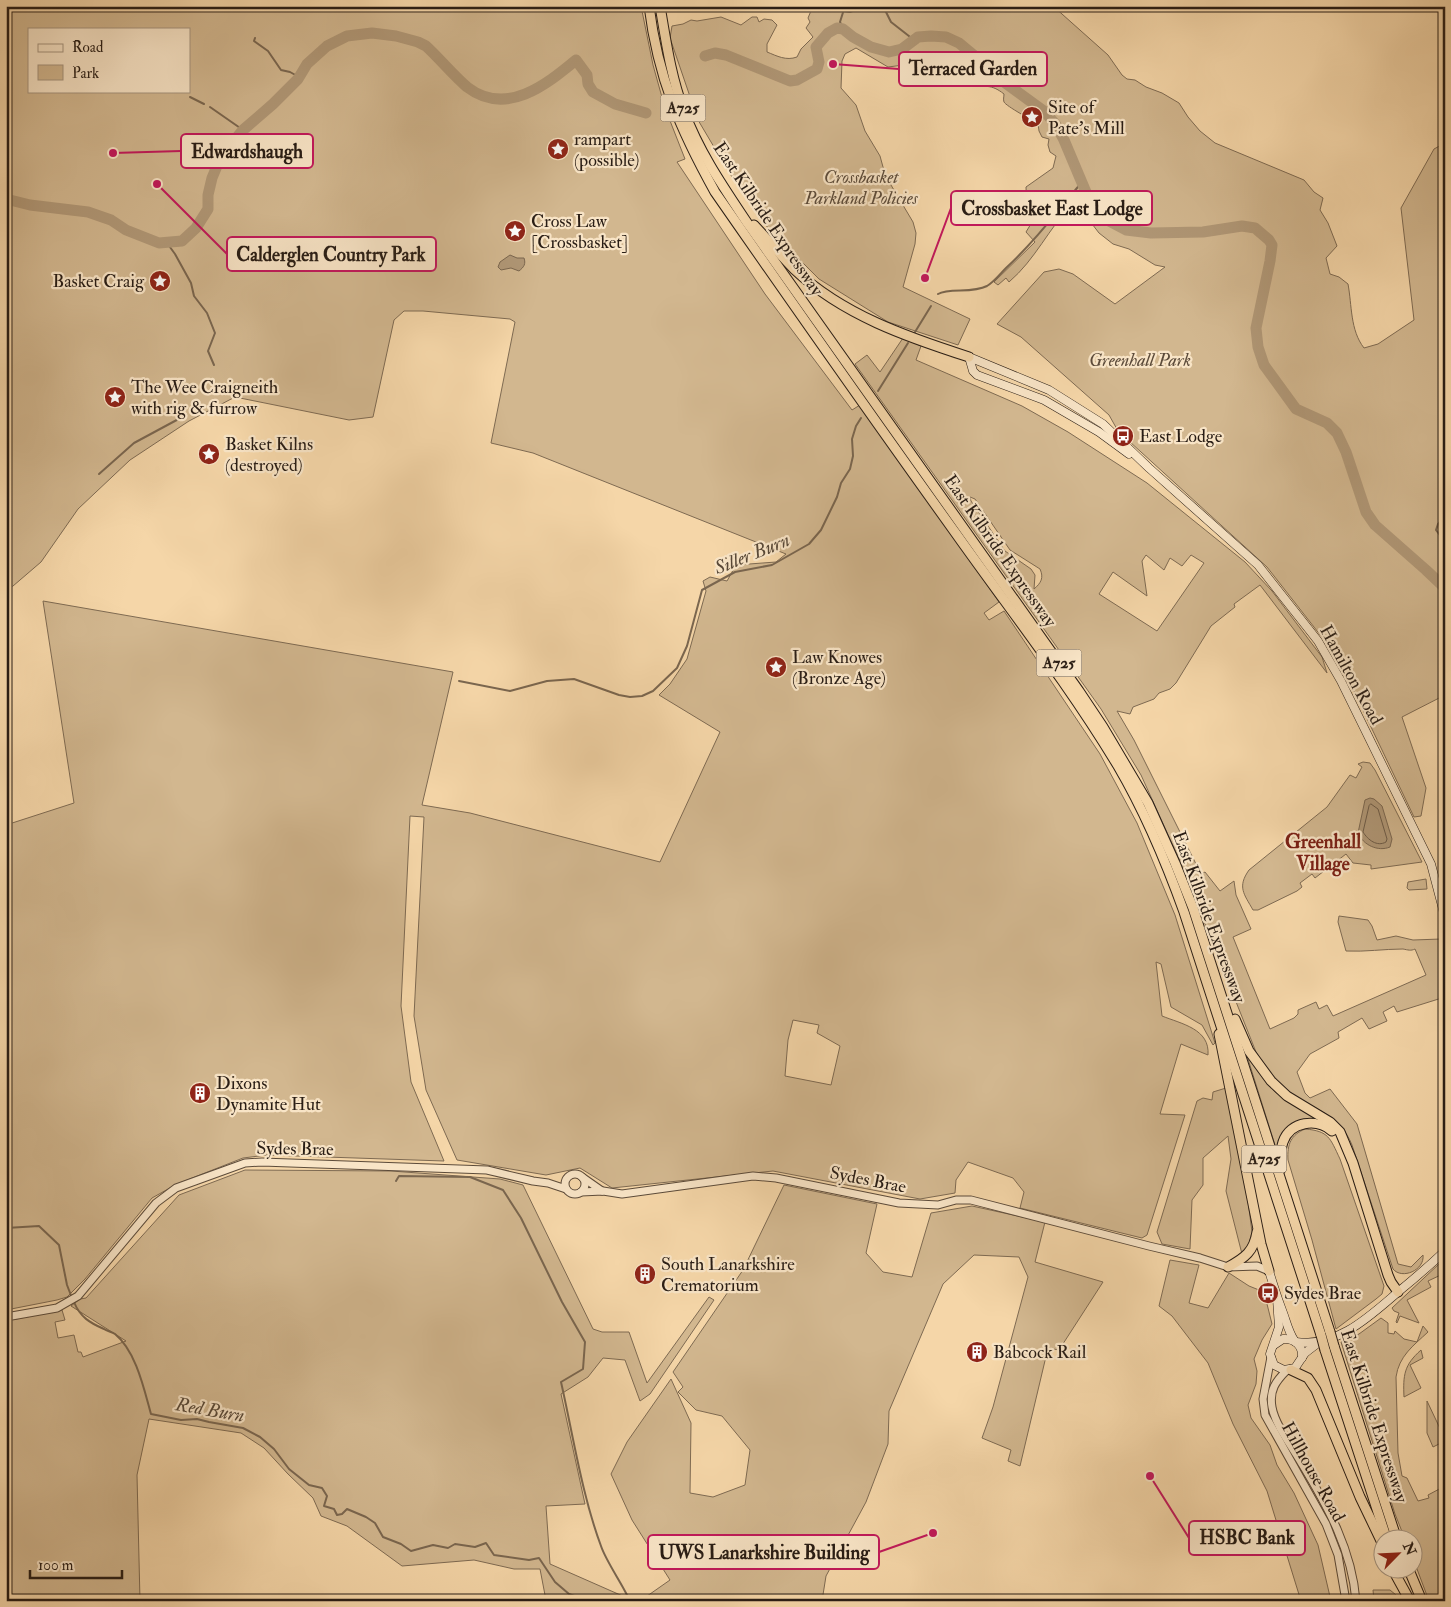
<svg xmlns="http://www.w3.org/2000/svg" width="1451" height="1607" viewBox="0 0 1451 1607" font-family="'IM FELL Double Pica',serif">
	<rect width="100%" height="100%" fill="#f5d6a8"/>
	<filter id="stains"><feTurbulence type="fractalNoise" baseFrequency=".004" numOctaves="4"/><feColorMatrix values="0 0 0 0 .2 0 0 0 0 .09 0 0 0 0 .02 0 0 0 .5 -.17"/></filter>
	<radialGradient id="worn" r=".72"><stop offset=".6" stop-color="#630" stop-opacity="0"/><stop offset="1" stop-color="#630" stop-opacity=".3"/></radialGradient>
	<g fill="#d2b78f" stroke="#7e6a52" fill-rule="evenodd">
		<path d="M37,6H641L653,65L665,108L685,159L677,162L765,294L852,410L860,405L999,602L984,613L989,620L1004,611L1100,754L1137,823L1175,915L1215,1043L1213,1045L1202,1025L1171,1007L1161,964L1156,962L1162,1016C1182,1024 1210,1029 1208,1055L1181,1044L1160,1114L1185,1115L1147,1235L1142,1238L1020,1208L1024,1192L1013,1178L968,1162L956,1180L955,1193L920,1199L773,1171L612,1188L580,1168L546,1175L457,1160L426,1090L414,1016L424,817L410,816L401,1006L411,1082L444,1161L267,1155L243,1158L177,1184L152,1198L85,1279L67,1297L57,1300L6,1310V825L74,803L43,601L453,672L422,805L470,813L660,862L720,732L659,695L670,684L687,659L706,591L703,581L710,577L727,581L736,565L776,562L786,554L533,453L491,443L515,322L510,319L423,311H404L394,320L373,417L349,420L235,397L189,421L130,460L78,509L41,562L6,592V13ZM29,29H189V91H29ZM793,1020L819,1025L817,1033L840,1046L831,1085L785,1076L788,1040Z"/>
		<path d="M813,6H1053L1108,55L1122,75L1127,79L1135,80L1146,87L1162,93L1179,103L1188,117L1200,131L1215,143L1304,180L1314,192L1323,198L1320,210L1328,223L1337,246L1326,258L1330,274L1339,277L1348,284C1352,305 1350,330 1364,348L1378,344L1414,320L1401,208L1434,149L1445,143V695L1402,717L1426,788L1421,816L1414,817L1350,683L1332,650L1267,567L1118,431L1109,415L1021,337L997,324L1044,272L1059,269L1073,274L1115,304L1165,267L1155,265L1129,249L1113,244L1099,233L1076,203H1073C1049,228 1035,260 1009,282L1006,278L998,285L994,282L1035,242L1026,232L1040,209C1035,201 1025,196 1026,187L1053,168L1056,156L1050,152L1048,145L1049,139L1042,137L1039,131L1038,123C1033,121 1006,106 1004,102C1003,99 1004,97 1004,94C990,83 986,88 971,85L964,60L950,62L953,67V74L947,78L938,75L935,61L888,67L856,48L845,54L842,61L841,88L856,105L865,131L880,156L883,167L888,180L913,222L916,233L915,244L903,287L970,319L958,345L888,322L819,279L768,228L730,174L698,120L670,38L672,26L683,24L691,20L697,21L721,17L741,25L752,17H757L759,22L764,19L772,20L777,25L767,44V52C777,56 786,61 797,57L801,49L813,37L806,28L810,22L808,18Z"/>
		<path d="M903,338L921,346L916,360L1022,406L1068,432L1147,483L1245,562L1272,591L1322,657L1327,673L1260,585L1234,604L1235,607L1211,626L1176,683L1170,689L1159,693L1154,699L1133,707L1130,714L1117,711L1134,740L1201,874L1205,872L1220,891L1234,881L1236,895L1251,929L1233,937L1270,1029L1294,1018L1298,1014V1010L1316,1002L1319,1009L1327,1005L1333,1016L1426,975L1415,949C1411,951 1408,950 1403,949C1384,949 1365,952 1346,951L1338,922L1339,916L1368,920L1372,926L1377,940L1396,936L1413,940L1441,939L1442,924L1445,935V997L1397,1012L1394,1006L1383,1012L1387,1021L1369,1029L1362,1018L1338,1032L1339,1038L1310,1054L1297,1072L1305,1093L1310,1098L1330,1089L1357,1124L1398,1264L1411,1267L1423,1255C1425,1270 1402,1280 1393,1269L1352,1145C1340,1115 1315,1110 1291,1093C1276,1081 1266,1068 1256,1052L1180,861L1141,775L1101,709L855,364L867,355L880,372ZM970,497L975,499L1010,550L1040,569C1044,578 1041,583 1034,589L1035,575L1031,569L1005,551L971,501ZM1146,555L1164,570L1170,558L1182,566L1191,555L1204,563L1157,631L1099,594L1113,572L1147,596L1142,561Z"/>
		<path d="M1363,762L1370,763L1375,770L1422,862L1371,869V865L1353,863L1346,854L1315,878L1312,874L1300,883L1302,887L1297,891L1258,910H1253C1244,894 1237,887 1249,870L1327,807L1350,775L1356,778L1362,767L1358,764Z"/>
		<polygon points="1426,879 1427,889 1409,890 1407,888 1408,882"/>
		<polygon points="1247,1056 1275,1092 1323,1122 1300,1121 1277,1147 1275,1145"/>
		<polygon points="1226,1088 1248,1201 1252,1232 1247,1251 1242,1254 1226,1191 1231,1159 1228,1136 1203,1158 1203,1185 1192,1200 1190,1249 1162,1244 1157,1232 1197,1101 1203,1098 1212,1100 1213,1092"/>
		<path d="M1305,1129C1329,1131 1330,1138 1340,1159L1384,1286L1382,1294L1376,1299L1336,1329L1312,1240L1288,1160C1287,1144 1291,1135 1305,1129Z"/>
		<polygon points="245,1170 391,1171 500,1179 523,1185 593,1329 602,1332 629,1332 647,1383 709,1297 714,1300 650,1394 640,1401 625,1360 603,1358 588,1377 561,1394 585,1504 546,1506 550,1564 634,1601 544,1601 545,1595 540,1569 514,1569 474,1560 402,1566 347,1526 321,1516 313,1498 288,1474 264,1448 241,1433 149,1419 137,1475 140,1601 6,1601 6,1321 62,1310 65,1320 55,1322 58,1338 74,1335 78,1352 81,1352 83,1357 126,1341 71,1306 80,1299 86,1298 179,1195"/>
		<polygon points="784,1185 877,1204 866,1253 883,1272 912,1277 931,1213 972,1206 1045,1222 1035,1262 1103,1282 1059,1350 1048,1348 1020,1466 1008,1461 1011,1450 982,1438 993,1407 1028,1277 1019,1257 974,1255 943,1284 889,1411 888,1444 866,1502 826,1576 822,1601 640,1601 670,1580 632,1520 611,1474 627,1442 671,1379 691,1423 690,1493 713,1497 745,1485 750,1450 722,1416 696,1410 678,1392 683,1387 673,1372 743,1270"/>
		<polygon points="1170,1260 1199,1265 1189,1303 1208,1308 1229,1273 1249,1286 1264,1292 1272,1324 1262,1340 1254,1359 1257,1371 1256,1384 1248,1405 1251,1418 1270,1445 1277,1465 1294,1493 1318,1545 1331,1601 1301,1601 1267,1491 1233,1424 1208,1363 1172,1316 1159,1306"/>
		<polygon points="1440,1263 1445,1269 1445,1273 1428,1281 1431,1287 1407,1300 1419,1323 1400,1316 1397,1323 1396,1322 1399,1313 1394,1311 1392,1308"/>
		<path d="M1381,1318L1388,1323V1333L1394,1334L1395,1331L1404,1339L1417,1342L1423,1326L1428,1332C1413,1346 1399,1356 1396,1377L1398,1453L1402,1476L1407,1478L1418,1501L1429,1498L1428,1495L1445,1486V1601H1429L1414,1561V1540L1405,1539L1395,1514L1341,1342L1359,1334Z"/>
		<path d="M1421,1350L1423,1358L1410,1365L1421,1388L1404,1397C1403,1375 1404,1365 1421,1350Z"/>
		<polygon points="1427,1401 1445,1439 1445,1441 1433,1447 1427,1433"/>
		<polygon points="1373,1590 1390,1590 1396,1595 1396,1601 1374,1601"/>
	</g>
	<g fill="#b09776" stroke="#7a664f">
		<path d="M510,255L517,258H524C526,264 524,267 519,271L511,268L501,270L498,267L500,262Z"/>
		<path d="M1370,798L1374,799L1382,806L1392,839L1390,847C1378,852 1363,845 1358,833L1365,800Z"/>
	</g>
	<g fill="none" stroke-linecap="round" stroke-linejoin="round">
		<path stroke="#6c5a46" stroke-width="1" d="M1371,804L1378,809L1387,839L1386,842C1377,847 1368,840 1363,832L1369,806Z"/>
		<g stroke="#7a664f" stroke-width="2">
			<polyline points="883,6 891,22 914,40"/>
			<polyline points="844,11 850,12 866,6"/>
			<polyline points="843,29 840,22 845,6"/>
			<polyline points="255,38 254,41 268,51 281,70 290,72 299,77"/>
			<polyline points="190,97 204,104"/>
			<polyline points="210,107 243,130"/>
			<polyline points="167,243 175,254 191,283 194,296 207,313 215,333 208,351 214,365"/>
			<polyline points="1445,280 1445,289"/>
			<path d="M938,294C949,287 972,294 987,286C994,282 1000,274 1006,268C1034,242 1057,212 1082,182"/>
			<polyline points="915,332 931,306"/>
			<polyline points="1445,349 1445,355"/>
			<polyline points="878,391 908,343"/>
			<polyline points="1445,408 1445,426"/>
			<polyline points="99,474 134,443 186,415"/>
			<polyline points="1445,498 1441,506 1445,517 1438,524 1436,530 1445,542"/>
			<polyline points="459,681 510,691 547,681 574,679 619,695 630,697 642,696 653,691 677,668 687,646 702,590 735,572 772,565 809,544 821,530 837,497 841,483 850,469 853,456 852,439 856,426 861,418"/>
			<path d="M396,1181L399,1176L470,1177L503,1190L521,1218L562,1302L585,1342L583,1369L561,1382C573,1435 582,1495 601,1546C606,1561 621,1582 628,1597V1601"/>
			<polyline points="6,1228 39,1226 59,1245 67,1285 72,1298"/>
			<path d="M74,1302C80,1317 90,1323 104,1329C107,1331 112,1332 115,1334C136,1351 144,1389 151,1414L181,1420L197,1419L209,1422L243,1428L260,1437L274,1449L289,1469L309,1485L322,1488L327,1496L324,1506L334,1509L337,1515L342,1514L347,1509L366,1517L375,1523L383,1537L401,1544L411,1551L433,1545L448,1548L455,1544L475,1547L486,1543L494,1555L529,1560L539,1558L555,1582L569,1594L588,1601"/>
		</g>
		<g stroke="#b09776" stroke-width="11">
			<polyline points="705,56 715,53 726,55 790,81 797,80 817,69 819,62 816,47 828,33 837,28 843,29 853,37 871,47 889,52 902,49 918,37 931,36 946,37 959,43 982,62 1000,79 1045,112 1056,125 1064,140 1088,197 1107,220 1126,230 1151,233 1203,232 1242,226 1255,228 1269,240 1272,245 1270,261 1256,328 1258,347 1264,365 1296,409 1327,423 1337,433 1346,452 1366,512 1375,525 1426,570 1445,588"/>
			<path d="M6,199L30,205L88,212L111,220L126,230L159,243L182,241L196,228L208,209V195L212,178L217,166L232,143L243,130L273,104L298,79L307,64L327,46L347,36L372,33L396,36L418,42L426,46C440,59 453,75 467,87C506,117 546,85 576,60L587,75L588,84L593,92L615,104L646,113"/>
		</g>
		<g stroke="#5c4b3a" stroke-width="9">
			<g id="tertiary">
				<circle cx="575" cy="1184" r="10"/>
				<polyline points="582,1177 602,1191"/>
				<polyline points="581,1192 603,1191 622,1194 753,1176 776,1178 899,1203 938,1205 956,1200 971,1200 1149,1246 1200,1258 1228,1267 1257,1266 1269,1271"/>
				<polyline points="6,1317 57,1308 78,1296 156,1203 176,1188 245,1163 262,1162 487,1170 533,1181 548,1183 566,1189"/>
				<polyline points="1271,1357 1263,1399 1265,1415 1326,1524 1338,1555 1346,1601"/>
				<path d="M1287,1370C1276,1381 1269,1390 1272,1407C1275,1425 1293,1448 1302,1464C1328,1507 1352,1550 1356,1601"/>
			</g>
		</g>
		<g stroke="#291d15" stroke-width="9">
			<g id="secondary">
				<polyline points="969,357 1049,390 1103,424 1149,468 1258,565 1318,641 1341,681 1431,864 1445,917"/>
				<polyline points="969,357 973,371 977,375 1044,400 1099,432 1129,454"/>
				<path d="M1269,1271C1273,1284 1277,1297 1282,1310C1286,1320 1288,1331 1294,1340"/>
				<polyline points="1277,1299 1279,1327 1270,1354 1274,1365 1284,1370 1295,1368 1305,1353 1318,1343"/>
				<path d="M1296,1342C1337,1348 1370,1316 1398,1292C1414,1279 1430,1265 1445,1251"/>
				<path d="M1274,1345L1283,1339C1295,1338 1303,1346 1302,1358"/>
			</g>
		</g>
		<g stroke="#291d15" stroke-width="11">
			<g id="trunk">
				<path d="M649,6C658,78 680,129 715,192C795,307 875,421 957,535C1011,611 1070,686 1118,766C1145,812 1166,862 1184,912L1321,1335"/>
				<path d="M660,6C666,41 671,77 684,111C699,152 724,188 748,224L1079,691L1103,727L1148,803L1175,863L1193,908L1330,1332"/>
				<path d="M754,225C768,240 781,256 795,270C843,315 907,337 969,357"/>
				<polyline points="1235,1019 1249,1051 1271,1081 1287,1096 1330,1122 1340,1132 1353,1163 1388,1275 1391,1282 1398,1292"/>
				<polyline points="1219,1034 1261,1244 1269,1271"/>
				<path d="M1281,1169C1281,1160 1280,1150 1283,1142C1290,1121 1317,1118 1332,1131"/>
				<path d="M1228,1267C1245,1258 1254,1251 1257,1232"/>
				<polyline points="1334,1346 1397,1540"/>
				<polyline points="1325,1350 1387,1540"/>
				<polyline points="1291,1370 1308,1378 1316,1390 1360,1497 1384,1547"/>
				<polyline points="1393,1570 1410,1601"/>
				<polyline points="1409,1570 1422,1601"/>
			</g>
		</g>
		<use href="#tertiary" stroke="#f8e4c6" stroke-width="7"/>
		<use href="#secondary" stroke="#f8e4c6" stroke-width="8"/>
		<use href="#trunk" stroke="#f5d6a8" stroke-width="9"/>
		<g stroke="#291d15" stroke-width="11" stroke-linecap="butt">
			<g id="trunk-bridge">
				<polyline points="1330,1332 1334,1346"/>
				<polyline points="1321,1335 1325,1350"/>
			</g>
		</g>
		<use href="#trunk-bridge" stroke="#f5d6a8" stroke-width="9"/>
	</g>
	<defs>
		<g id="sight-disc" transform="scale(1.125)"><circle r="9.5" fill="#8f2418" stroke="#f8e4c6"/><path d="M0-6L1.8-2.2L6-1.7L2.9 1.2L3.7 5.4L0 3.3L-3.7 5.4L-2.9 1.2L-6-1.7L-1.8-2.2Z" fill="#fff"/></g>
		<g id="bus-disc" transform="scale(1.125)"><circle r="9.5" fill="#8f2418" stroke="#f8e4c6"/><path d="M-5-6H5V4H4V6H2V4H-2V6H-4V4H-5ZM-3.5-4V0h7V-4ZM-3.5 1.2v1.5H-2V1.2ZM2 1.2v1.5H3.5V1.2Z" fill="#fff"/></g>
		<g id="building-disc" transform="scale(1.125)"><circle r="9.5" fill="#8f2418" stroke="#f8e4c6"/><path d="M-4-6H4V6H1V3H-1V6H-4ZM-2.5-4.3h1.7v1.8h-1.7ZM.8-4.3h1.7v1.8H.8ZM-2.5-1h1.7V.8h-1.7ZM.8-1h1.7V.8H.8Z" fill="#fff"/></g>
	</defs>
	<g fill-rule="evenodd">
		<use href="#sight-disc" x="1032" y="117"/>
		<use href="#sight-disc" x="558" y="149"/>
		<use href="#sight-disc" x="515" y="231"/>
		<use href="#sight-disc" x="160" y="281"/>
		<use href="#sight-disc" x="115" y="397"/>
		<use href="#bus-disc" x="1123" y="436"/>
		<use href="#sight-disc" x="209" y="454"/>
		<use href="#sight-disc" x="776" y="667"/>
		<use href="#building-disc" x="200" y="1093"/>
		<use href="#building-disc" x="645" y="1274"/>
		<use href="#bus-disc" x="1268" y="1293"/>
		<use href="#building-disc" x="977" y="1352"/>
	</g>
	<g text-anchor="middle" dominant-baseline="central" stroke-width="4.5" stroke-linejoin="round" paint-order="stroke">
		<g fill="#f8e4c6" stroke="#67594a" stroke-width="1">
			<rect x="660.5" y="94.5" width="45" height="27" rx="4"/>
			<rect x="1036.5" y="649.5" width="45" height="27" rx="4"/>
			<rect x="1241.5" y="1145.5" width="45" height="27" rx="4"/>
		</g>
		<g font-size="16" font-weight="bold" fill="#291d15">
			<text x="683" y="108">A725</text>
			<text x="1059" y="663">A725</text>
			<text x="1264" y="1159">A725</text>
		</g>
		<g font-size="18" fill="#291d15" stroke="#f8e4c6" text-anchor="start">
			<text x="1048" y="107">Site of<tspan x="1048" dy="21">Pate's Mill</tspan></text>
			<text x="574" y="139">rampart<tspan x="574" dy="21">(possible)</tspan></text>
			<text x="531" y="221">Cross Law<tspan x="531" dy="21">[Crossbasket]</tspan></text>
			<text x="144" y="281" text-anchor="end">Basket Craig</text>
			<text x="131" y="387">The Wee Craigneith<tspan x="131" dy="21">with rig &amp; furrow</tspan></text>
			<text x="1139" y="436">East Lodge</text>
			<text x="225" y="444">Basket Kilns<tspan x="225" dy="21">(destroyed)</tspan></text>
			<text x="792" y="657">Law Knowes<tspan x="792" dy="21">(Bronze Age)</tspan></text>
			<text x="216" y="1083">Dixons<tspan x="216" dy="21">Dynamite Hut</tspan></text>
			<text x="661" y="1264">South Lanarkshire<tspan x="661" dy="21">Crematorium</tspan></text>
			<text x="1284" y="1293">Sydes Brae</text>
			<text x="993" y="1352">Babcock Rail</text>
		</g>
		<g font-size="18" font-style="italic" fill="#5c4b3a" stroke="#f8e4c6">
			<text x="861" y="177">Crossbasket<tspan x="861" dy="21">Parkland Policies</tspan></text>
			<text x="1140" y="360">Greenhall Park</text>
		</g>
		<g font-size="18" fill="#291d15" stroke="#f8e4c6">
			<text transform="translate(768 219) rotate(56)">East Kilbride Expressway</text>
			<text transform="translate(1000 551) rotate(55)">East Kilbride Expressway</text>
			<text transform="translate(1351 675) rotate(61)">Hamilton Road</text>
			<text transform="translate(1209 917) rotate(70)">East Kilbride Expressway</text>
			<text transform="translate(295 1149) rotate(1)">Sydes Brae</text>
			<text transform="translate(868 1180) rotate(11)">Sydes Brae</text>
			<text transform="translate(1374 1416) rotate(72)">East Kilbride Expressway</text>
			<text transform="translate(1313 1472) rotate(61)">Hillhouse Road</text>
		</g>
		<g font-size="19" font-style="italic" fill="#584837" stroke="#f8e4c6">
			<text transform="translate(752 554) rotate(-22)">Siller Burn</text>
			<text transform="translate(210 1410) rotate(10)">Red Burn</text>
		</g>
		<g font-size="19" font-weight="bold" fill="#7a1f14" stroke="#f8e4c6">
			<text x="1323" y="842">Greenhall<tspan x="1323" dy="22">Village</tspan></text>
		</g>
	</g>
	<path fill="none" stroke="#c2185b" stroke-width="2" d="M833 64L899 69M113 153L181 151M925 278L951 208M157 184L227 254M1150 1476L1189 1538M933 1533L879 1552"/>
	<g fill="#c2185b" stroke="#f8e4c6" stroke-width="2">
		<circle cx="833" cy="64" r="5"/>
		<circle cx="113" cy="153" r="5"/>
		<circle cx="925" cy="278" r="5"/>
		<circle cx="157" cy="184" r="5"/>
		<circle cx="1150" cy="1476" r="5"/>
		<circle cx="933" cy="1533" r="5"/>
	</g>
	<g fill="#f8e4c6" stroke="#c2185b" stroke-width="2">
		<rect x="899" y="52" width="148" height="34" rx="5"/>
		<rect x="181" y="134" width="132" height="34" rx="5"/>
		<rect x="951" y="191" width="201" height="34" rx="5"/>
		<rect x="227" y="237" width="209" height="34" rx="5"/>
		<rect x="1189" y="1521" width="116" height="34" rx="5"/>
		<rect x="648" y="1535" width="231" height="34" rx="5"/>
	</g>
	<g font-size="19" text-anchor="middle" font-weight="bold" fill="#291d15">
		<text x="973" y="75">Terraced Garden</text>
		<text x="247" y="158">Edwardshaugh</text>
		<text x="1052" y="215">Crossbasket East Lodge</text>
		<text x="331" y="261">Calderglen Country Park</text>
		<text x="1247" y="1544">HSBC Bank</text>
		<text x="764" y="1559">UWS Lanarkshire Building</text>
	</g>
	<rect width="1451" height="1607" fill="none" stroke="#f5d6a8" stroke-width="25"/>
	<rect x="8" y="8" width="1436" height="1592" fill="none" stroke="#291d15" stroke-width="2.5"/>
	<rect x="12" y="12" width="1426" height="1582" fill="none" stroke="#291d15"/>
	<rect x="28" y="28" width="162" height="65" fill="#f8e4c6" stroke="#a5947f"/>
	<rect x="38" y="44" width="25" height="8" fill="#f8e4c6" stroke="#a5947f"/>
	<text x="72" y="52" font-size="15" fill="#291d15">Road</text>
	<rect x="38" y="65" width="25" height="15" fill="#d2b78f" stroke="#a5947f"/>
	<text x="72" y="78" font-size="15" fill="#291d15">Park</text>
	<g transform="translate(1398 1554) rotate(66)"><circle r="24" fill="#f8e4c6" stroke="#a5947f"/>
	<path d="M0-4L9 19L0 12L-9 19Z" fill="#8f2418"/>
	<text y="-8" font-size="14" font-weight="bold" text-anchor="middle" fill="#291d15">N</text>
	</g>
	<path d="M30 1570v8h92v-8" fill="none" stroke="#291d15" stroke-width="2.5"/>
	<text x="38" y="1570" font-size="15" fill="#291d15" stroke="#f8e4c6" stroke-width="4" paint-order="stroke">100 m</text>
	<rect width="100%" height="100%" filter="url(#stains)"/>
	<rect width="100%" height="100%" fill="url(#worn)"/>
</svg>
